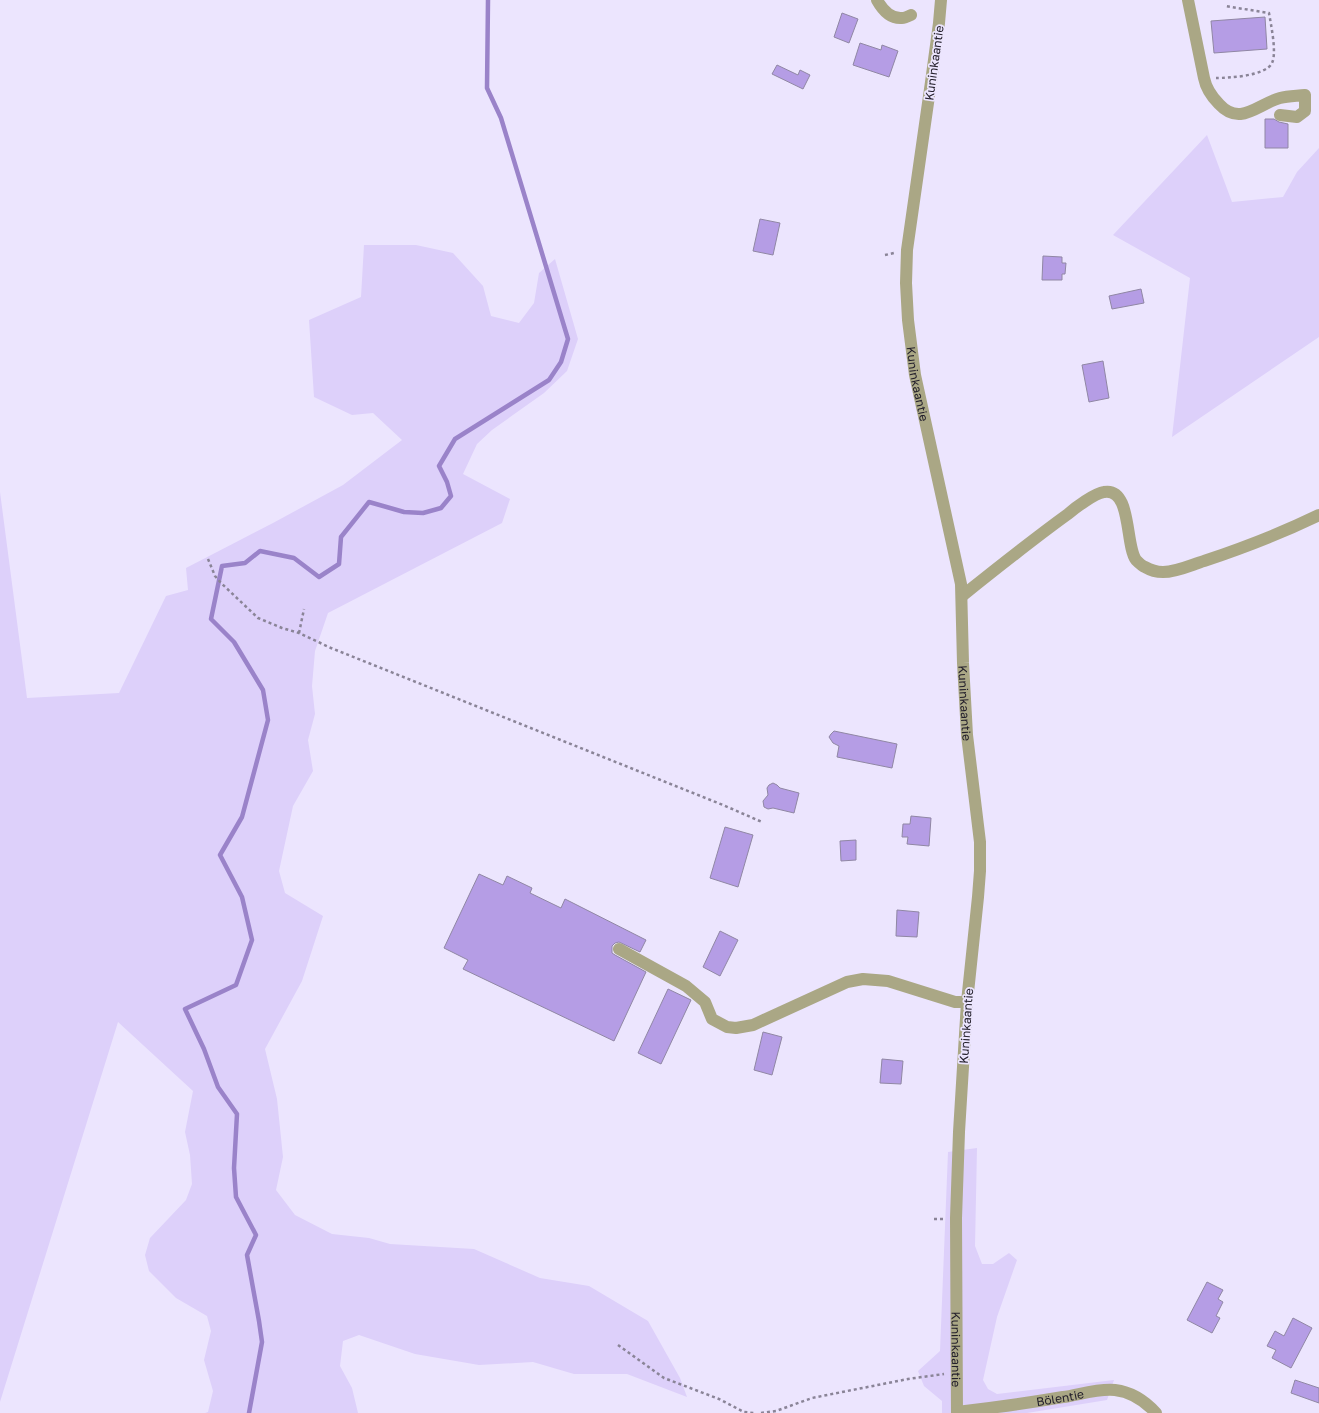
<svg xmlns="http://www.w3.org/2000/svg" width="1319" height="1413" viewBox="0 0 1319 1413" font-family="'Golos Text',sans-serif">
	<rect width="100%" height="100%" fill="#ece5fe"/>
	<g fill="#ddd0fa">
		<polygon points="1207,135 1232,202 1283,197 1297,172 1319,148 1319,337 1172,437 1190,278 1113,235"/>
		<polygon points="364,245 416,245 453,253 483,286 491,316 519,323 534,303 539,273 555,259 578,339 567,371 544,393 492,430 477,444 463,474 510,499 502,523 328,613 315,651 312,686 315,714 308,740 313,771 293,806 279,871 285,893 323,916 302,981 265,1049 277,1099 283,1157 276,1190 295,1215 332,1234 369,1238 390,1244 474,1249 540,1278 589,1286 648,1321 680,1378 687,1397 627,1374 574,1374 533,1362 479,1365 415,1354 359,1335 343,1341 340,1366 352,1388 358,1413 205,1413 208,1412 213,1391 204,1360 211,1331 207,1316 176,1298 149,1271 145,1255 150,1238 186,1200 192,1184 190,1155 185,1132 193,1091 118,1022 0,1402 0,492 27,698 119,693 166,596 188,590 186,568 273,523 343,485 402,440 373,413 352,415 314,397 309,320 361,297"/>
		<polygon points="977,1148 975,1246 982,1264 993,1264 1009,1253 1017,1260 997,1317 983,1380 988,1389 997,1394 1114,1380 1107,1400 1027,1413 942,1413 942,1401 924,1386 918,1371 940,1351 948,1152"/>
	</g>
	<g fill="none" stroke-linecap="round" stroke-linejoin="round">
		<polyline stroke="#9a83c9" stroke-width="4.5" points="249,1413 262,1342 259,1321 247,1255 256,1235 236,1197 234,1168 237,1114 218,1087 204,1049 185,1009 236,985 252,940 242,897 220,855 242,817 268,720 263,690 234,642 211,619 222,566 245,563 260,551 294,558 319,577 339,564 341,537 369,502 404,512 423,513 441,508 451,496 447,482 439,466 455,439 549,380 561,362 568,339 501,118 487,88 488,0"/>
	</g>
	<g fill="#b59de5" stroke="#9087a4">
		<polygon points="842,13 858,19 849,43 834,37"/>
		<polygon points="1265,17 1267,49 1214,53 1211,21"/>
		<polygon points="860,43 881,50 882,45 898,51 889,77 853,65"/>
		<polygon points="777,65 798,75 800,70 810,75 803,89 772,74"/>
		<polygon points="1265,119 1274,119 1279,122 1288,124 1288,148 1265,148"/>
		<polygon points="760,219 780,223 773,255 753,251"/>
		<polygon points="1043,256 1062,257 1062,263 1066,263 1065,274 1062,274 1062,280 1042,280"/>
		<polygon points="1141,289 1144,303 1112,309 1109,296"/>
		<polygon points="1103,361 1109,398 1089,402 1082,365"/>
		<polygon points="834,731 897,744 892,768 837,757 839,746 833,743 829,737 831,734"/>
		<polygon points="773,783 777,785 780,788 799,793 794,813 773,808 768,809 764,807 763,801 768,795 767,788 769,785"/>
		<polygon points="911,816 931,818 929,846 907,844 908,837 902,837 903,824 910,824"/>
		<polygon points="725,827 753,835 738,887 710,878"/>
		<polygon points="856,840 856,860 841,861 840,841"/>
		<polygon points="479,874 503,885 507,876 532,888 530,893 561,908 565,899 646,940 640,952 619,942 615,943 612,946 612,953 615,955 646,972 614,1041 463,969 468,960 444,948"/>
		<polygon points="897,910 919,912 917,937 896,936"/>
		<polygon points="720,931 738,940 720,976 703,967"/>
		<polygon points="668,989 691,1000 661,1064 638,1053"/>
		<polygon points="763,1032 782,1037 772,1075 754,1070"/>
		<polygon points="882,1059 903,1061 901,1084 880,1083"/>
		<polygon points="1207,1282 1223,1290 1218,1299 1223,1302 1216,1316 1220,1318 1212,1333 1187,1320"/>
		<polygon points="1293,1318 1312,1328 1291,1368 1272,1358 1276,1350 1267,1346 1275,1331 1284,1336"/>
		<polygon points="1295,1380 1319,1388 1319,1403 1291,1393"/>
	</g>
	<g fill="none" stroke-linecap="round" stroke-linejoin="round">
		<g stroke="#8a8497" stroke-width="2.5" stroke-dasharray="3 3" stroke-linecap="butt">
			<path d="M1216,78C1228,78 1266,76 1272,63C1277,53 1271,25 1269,13L1225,6"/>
			<polyline points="885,255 894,253"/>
			<polyline points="208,559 215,576 221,583 258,618 282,628 299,633 331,648 723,805 762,822"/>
			<polyline points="299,633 304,609"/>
			<polyline points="934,1219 944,1219"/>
			<polyline points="618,1345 664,1378 719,1399 744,1412 754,1413"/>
			<polyline points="761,1413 776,1411 812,1398 908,1379 944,1374"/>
		</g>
		<g stroke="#aaa785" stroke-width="12">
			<path d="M877,0C882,9 890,19 902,18C905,18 909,16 911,15"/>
			<path id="s1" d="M941,0L939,23L931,82L907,250L906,283L908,320L915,375L961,584L963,663L967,735L980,842V871L978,897L967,1002L959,1132L956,1218L957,1413"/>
			<path d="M1188,0L1204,78C1206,88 1211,96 1219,104C1240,127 1258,104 1280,98C1288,96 1297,96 1305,95V111L1297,117L1280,115"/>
			<path d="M962,596C997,568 1032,540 1068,514C1075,508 1095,493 1104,492C1132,487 1125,545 1136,560C1138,562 1142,566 1145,567C1150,570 1157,572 1163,572C1177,572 1191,565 1204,561C1243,548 1282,533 1319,515"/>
			<polyline points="619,949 686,986 705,1002 712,1019 727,1027 736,1028 753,1025 847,982 863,979 888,981 955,1002 967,1002"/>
			<path id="s2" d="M957,1412C992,1408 1028,1403 1063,1397C1078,1395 1099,1388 1115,1390C1132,1392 1145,1401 1156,1413"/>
		</g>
	</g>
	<g text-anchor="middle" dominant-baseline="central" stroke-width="3.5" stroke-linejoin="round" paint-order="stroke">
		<g font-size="12" fill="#24202c" stroke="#ece5fe">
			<text transform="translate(934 63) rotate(-82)">Kuninkaantie</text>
			<text stroke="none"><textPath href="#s1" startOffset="387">Kuninkaantie</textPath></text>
			<text stroke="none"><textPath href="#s1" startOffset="711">Kuninkaantie</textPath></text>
			<text transform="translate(966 1026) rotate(-86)">Kuninkaantie</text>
			<text stroke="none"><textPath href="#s1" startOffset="1359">Kuninkaantie</textPath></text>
			<text stroke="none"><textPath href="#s2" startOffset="104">Bölentie</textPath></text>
		</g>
	</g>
</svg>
